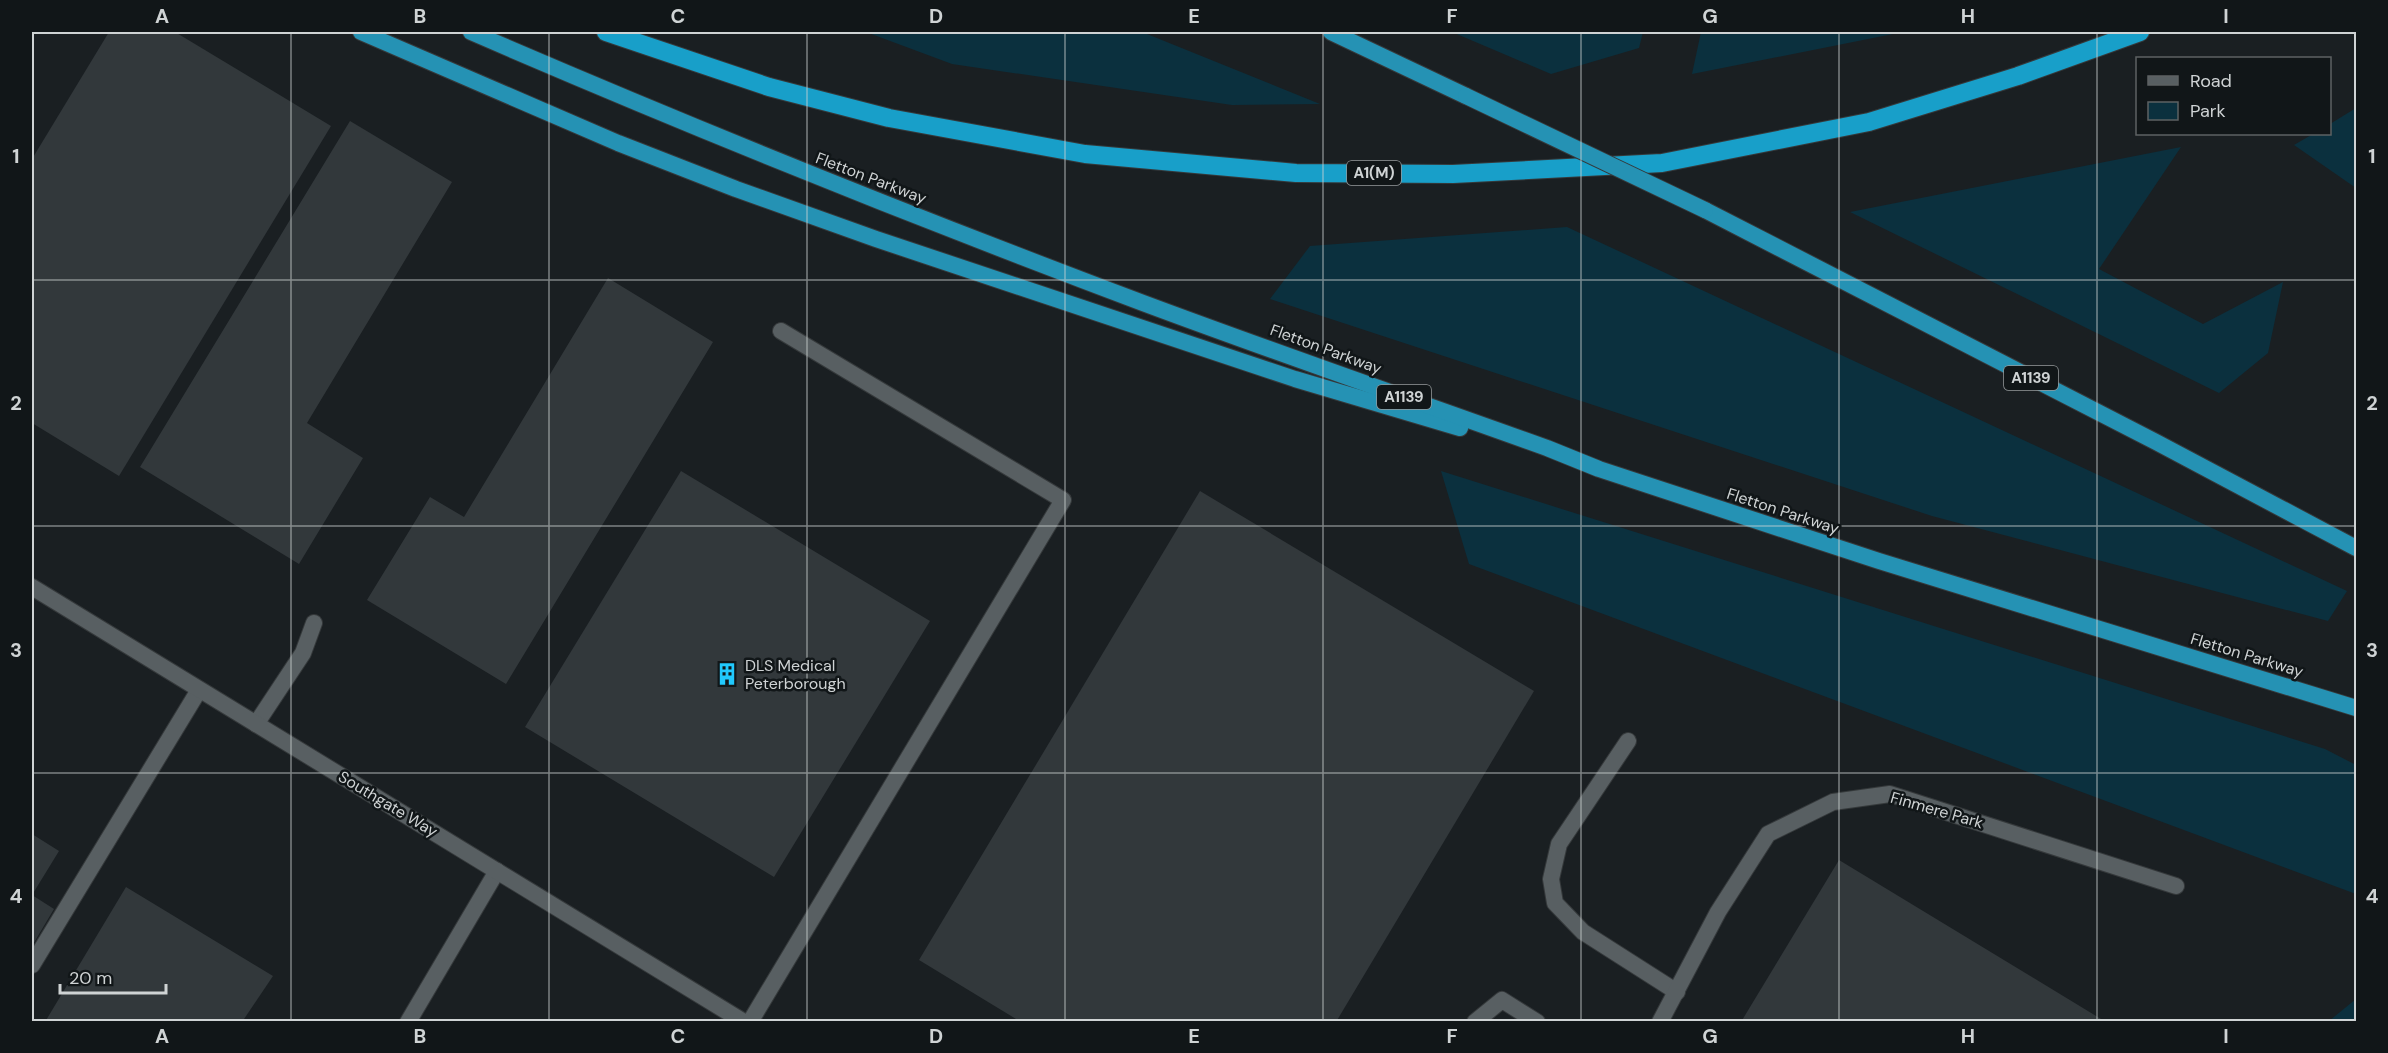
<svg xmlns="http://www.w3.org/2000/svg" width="2388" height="1053" viewBox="0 0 2388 1053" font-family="'DM Sans',sans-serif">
	<rect width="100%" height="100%" fill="#1a1f22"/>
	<g fill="#0b303e">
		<polygon points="866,32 1142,32 1320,104 1232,105 952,64"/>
		<polygon points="1452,32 1643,32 1639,48 1551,74"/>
		<polygon points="1701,32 1903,32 1692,74"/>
		<polygon points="2356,108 2356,188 2294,145 2313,134 2330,134 2330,124"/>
		<polygon points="2181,147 2099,269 2203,324 2283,282 2268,353 2219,393 1850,212"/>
		<polygon points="1567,227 2347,591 2328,621 1932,516 1270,299 1310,246"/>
		<polygon points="1441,471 2325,749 2356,765 2356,894 1469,564"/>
		<polygon points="2356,999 2356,1021 2329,1021"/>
	</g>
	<g fill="#32383b">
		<polygon points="109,32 175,32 331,126 119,476 32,423 32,159"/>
		<polygon points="350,121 452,182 307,423 363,458 299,564 140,467"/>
		<polygon points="608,278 713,342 506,684 367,600 430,497 464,517"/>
		<polygon points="681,471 930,621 774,877 525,727"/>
		<polygon points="1200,491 1534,691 1336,1022 1021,1022 919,960"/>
		<polygon points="32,834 59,851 32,895 54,909 32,946"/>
		<polygon points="1839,860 2106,1022 1741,1022"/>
		<polygon points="126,887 273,976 242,1022 45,1022"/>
	</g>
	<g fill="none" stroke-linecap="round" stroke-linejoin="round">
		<g stroke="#35393b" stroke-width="18">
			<g id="service">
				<polyline points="256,724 303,653 314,623"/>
				<polyline points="1628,741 1559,844 1551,879 1555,903 1583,932 1677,992"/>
				<polyline points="32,965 199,690"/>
				<polyline points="408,1022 497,871"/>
				<polyline points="750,1022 1063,500 781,331"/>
				<polyline points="1475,1022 1502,1000 1537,1022"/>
			</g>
		</g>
		<g stroke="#35393b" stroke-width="18">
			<polyline id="minor" points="1660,1022 1718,912 1768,834 1833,802 1890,794 2176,886"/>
		</g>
		<g stroke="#35393b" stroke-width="18">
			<polyline id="tertiary" points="32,587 744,1022"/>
		</g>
		<g stroke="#35393b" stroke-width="18">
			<g id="trunk">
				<polyline points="361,32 618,143 736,189 876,239 1295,379 1460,428"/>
				<path d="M471,32C693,128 917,218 1143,303C1277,353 1413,400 1547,448L1599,469L1879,561L2356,708"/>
				<polyline points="1331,32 1466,96"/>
				<polyline points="1705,210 2156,442 2356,548"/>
			</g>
		</g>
		<g stroke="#35393b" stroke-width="20">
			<polyline id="motorway" points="606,32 769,87 889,118 1085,154 1296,173 1453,174 1662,163 1869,122 2018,76 2140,32"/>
		</g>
		<use href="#service" stroke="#585f62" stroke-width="16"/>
		<use href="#minor" stroke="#585f62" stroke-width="16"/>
		<use href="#tertiary" stroke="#585f62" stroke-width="16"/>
		<use href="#trunk" stroke="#2592b4" stroke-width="16"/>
		<use href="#motorway" stroke="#189fc9" stroke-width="18"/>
		<g stroke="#35393b" stroke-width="18" stroke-linecap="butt">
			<polyline id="trunk-bridge" points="1466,96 1705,210"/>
		</g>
		<use href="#trunk-bridge" stroke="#2592b4" stroke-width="16"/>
	</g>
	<path fill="none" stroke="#cfd3d4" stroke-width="1.5" stroke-opacity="0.55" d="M291,32V1022M549,32V1022M807,32V1022M1065,32V1022M1323,32V1022M1581,32V1022M1839,32V1022M2097,32V1022M32,280H2356M32,526H2356M32,773H2356"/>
	<defs>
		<g id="building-bare" transform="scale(1.8)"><path d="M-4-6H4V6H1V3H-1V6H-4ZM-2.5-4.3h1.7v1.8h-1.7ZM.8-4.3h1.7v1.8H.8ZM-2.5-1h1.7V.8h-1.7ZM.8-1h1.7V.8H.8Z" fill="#21c9fd" stroke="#111618" stroke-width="2.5" paint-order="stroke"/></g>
	</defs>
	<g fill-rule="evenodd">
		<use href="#building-bare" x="727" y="674"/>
	</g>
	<g text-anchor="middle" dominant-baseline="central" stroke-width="5" stroke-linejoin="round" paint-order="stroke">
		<g fill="#111618" stroke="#969a9c" stroke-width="1.5">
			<rect x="1347" y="161" width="54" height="24" rx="4.5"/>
			<rect x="2004" y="366" width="54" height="24" rx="4.5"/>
			<rect x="1377" y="385" width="54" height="24" rx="4.5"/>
		</g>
		<g font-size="15" font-weight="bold" fill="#cfd3d4">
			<text x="1374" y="173">A1(M)</text>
			<text x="2031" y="378">A1139</text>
			<text x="1404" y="397">A1139</text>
		</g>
		<g font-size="16" fill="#cfd3d4" stroke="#111618">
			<text transform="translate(871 178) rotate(21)">Fletton Parkway</text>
			<text transform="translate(1326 349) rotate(20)">Fletton Parkway</text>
			<text transform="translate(1783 511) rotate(18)">Fletton Parkway</text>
			<text transform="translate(2247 655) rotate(17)">Fletton Parkway</text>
			<text transform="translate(388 804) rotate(31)">Southgate Way</text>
			<text transform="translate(1937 810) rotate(16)">Finmere Park</text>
		</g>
		<g font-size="16" fill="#cfd3d4" stroke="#111618" text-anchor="start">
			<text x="745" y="665">DLS Medical<tspan x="745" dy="18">Peterborough</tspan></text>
		</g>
	</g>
	<rect width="2388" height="1053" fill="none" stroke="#111618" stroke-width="66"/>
	<rect x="2136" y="57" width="195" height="78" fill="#111618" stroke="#5d6263" stroke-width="1.5"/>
	<rect x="2148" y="76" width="30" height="9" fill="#585f62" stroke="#5d6263" stroke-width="1.5"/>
	<text x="2190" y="87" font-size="18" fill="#cfd3d4">Road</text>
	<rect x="2148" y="102" width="30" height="18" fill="#0b303e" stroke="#5d6263" stroke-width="1.5"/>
	<text x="2190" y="117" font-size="18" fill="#cfd3d4">Park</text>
	<path d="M60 984v9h106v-9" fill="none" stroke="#cfd3d4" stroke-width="3"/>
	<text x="69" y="984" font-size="18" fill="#cfd3d4" stroke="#111618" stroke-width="4.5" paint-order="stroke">20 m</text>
	<rect x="33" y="33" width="2322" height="987" fill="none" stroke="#cfd3d4" stroke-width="2"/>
	<g font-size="20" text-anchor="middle" font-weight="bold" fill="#cfd3d4">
		<text x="162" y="23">A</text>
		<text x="420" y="23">B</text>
		<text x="678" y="23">C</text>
		<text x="936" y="23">D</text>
		<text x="1194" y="23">E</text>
		<text x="1452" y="23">F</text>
		<text x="1710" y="23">G</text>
		<text x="1968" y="23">H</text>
		<text x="2226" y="23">I</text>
		<text x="16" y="163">1</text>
		<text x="2372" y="163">1</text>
		<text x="16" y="410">2</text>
		<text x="2372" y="410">2</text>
		<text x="16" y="657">3</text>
		<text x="2372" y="657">3</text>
		<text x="16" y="903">4</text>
		<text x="2372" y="903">4</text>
		<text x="162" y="1043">A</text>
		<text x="420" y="1043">B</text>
		<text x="678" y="1043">C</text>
		<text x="936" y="1043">D</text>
		<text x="1194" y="1043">E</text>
		<text x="1452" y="1043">F</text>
		<text x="1710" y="1043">G</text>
		<text x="1968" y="1043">H</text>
		<text x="2226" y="1043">I</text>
	</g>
</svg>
